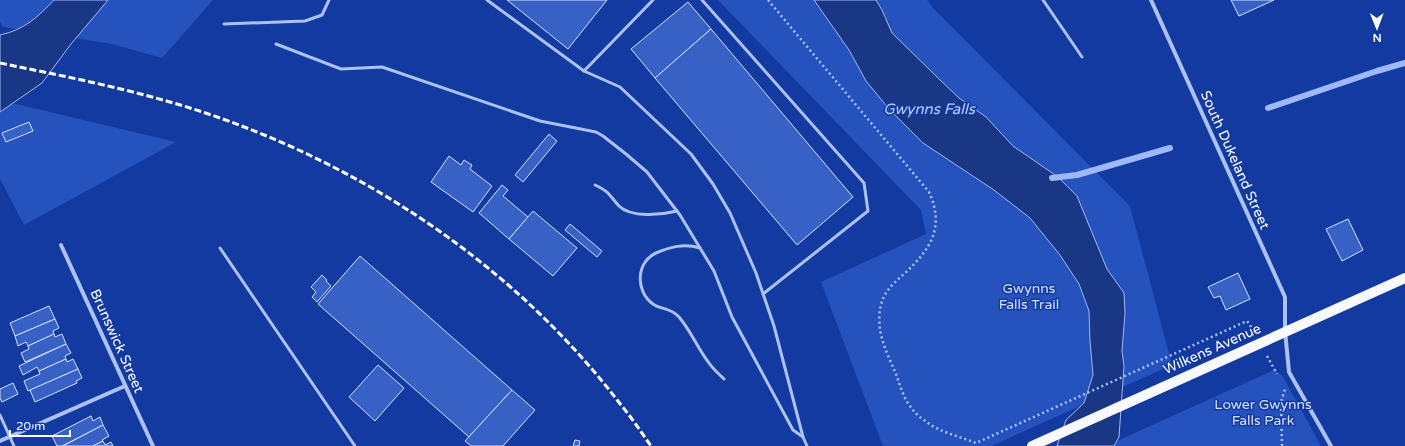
<svg xmlns="http://www.w3.org/2000/svg" width="1405" height="446" viewBox="0 0 1405 446" font-family="'Varela Round',sans-serif">
	<rect width="100%" height="100%" fill="#133aa0"/>
	<g fill="#2652be">
		<polygon points="0,0 213,0 162,58 112,44 3,27 0,22"/>
		<polygon points="718,0 927,0 934,9 1130,206 1172,365 991,446 883,446 821,282 926,234 921,210"/>
		<polygon points="12,103 176,142 24,225 0,179 0,112"/>
		<polygon points="1274,370 1282,375 1321,446 1106,446"/>
	</g>
	<g fill="#1a3786" stroke="#9eb9f7">
		<path d="M54,0H108L71,44L42,83L0,112V35C24,30 38,17 54,0Z"/>
		<polygon points="814,0 876,0 882,10 892,33 937,77 959,98 986,117 1013,146 1058,177 1077,196 1107,269 1124,293 1125,313 1122,351 1124,366 1119,437 1114,446 1057,446 1066,420 1084,403 1093,375 1090,341 1089,311 1079,284 1060,255 1030,218 994,190 923,143 889,109 866,81 849,50"/>
	</g>
	<g fill="none" stroke-linecap="round" stroke-linejoin="round">
		<g stroke="#9eb9f7" stroke-width="6">
			<polyline points="1268,108 1377,71 1405,63"/>
			<polyline points="1052,178 1077,175 1170,148"/>
		</g>
	</g>
	<g fill="#3761c5" stroke="#d5e1fe">
		<polygon points="507,0 607,0 568,49"/>
		<polygon points="1231,0 1274,0 1239,16"/>
		<polygon points="688,2 711,29 655,78 631,49"/>
		<polygon points="711,29 853,197 797,245 655,78"/>
		<polygon points="29,122 33,131 6,142 2,133"/>
		<polygon points="549,134 557,141 523,182 515,175"/>
		<polygon points="449,156 461,165 464,160 472,165 470,169 492,186 473,212 431,182"/>
		<polygon points="502,185 508,190 503,196 528,217 509,239 479,213"/>
		<polygon points="533,211 577,248 553,276 509,239"/>
		<polygon points="1348,219 1363,250 1342,261 1326,229"/>
		<polygon points="570,224 602,251 597,257 565,230"/>
		<polygon points="360,256 512,390 469,437 318,304"/>
		<polygon points="1238,273 1250,299 1226,310 1220,296 1214,298 1208,287"/>
		<polygon points="322,275 327,280 326,281 331,286 317,302 312,297 316,292 311,287"/>
		<polygon points="49,306 55,319 15,336 10,323"/>
		<polygon points="55,319 59,328 53,331 54,334 28,346 26,342 18,346 15,336"/>
		<polygon points="54,334 55,337 62,334 66,344 25,362 21,353 29,349 28,346"/>
		<polygon points="66,344 71,353 65,356 66,359 39,371 37,367 23,375 19,366"/>
		<polygon points="66,359 67,362 73,359 78,369 28,391 24,381 40,374 39,371"/>
		<polygon points="378,365 404,388 375,421 349,397"/>
		<polygon points="78,369 82,378 76,381 77,383 35,402 30,390"/>
		<polygon points="13,383 18,394 2,402 0,398 0,389"/>
		<polygon points="512,390 535,410 503,446 471,446 465,441"/>
		<polygon points="91,416 93,421 100,417 103,425 62,446 57,446 52,436"/>
		<polygon points="103,425 109,436 102,440 103,441 93,446 63,446"/>
		<polygon points="575,440 580,441 579,446 573,446"/>
		<polygon points="103,441 105,445 111,442 113,446 93,446"/>
	</g>
	<g fill="none" stroke-linecap="round" stroke-linejoin="round">
		<g stroke="#acc1f4" stroke-width="2.5" stroke-dasharray="2 3" stroke-linecap="butt">
			<path d="M768,0L929,192C945,227 931,249 904,274C895,282 884,291 881,305C879,312 879,321 880,329C882,344 890,360 896,374C899,383 902,392 906,400C911,408 916,415 924,420C938,432 959,436 976,443L1247,321L1253,330"/>
			<polyline points="1267,356 1277,374"/>
			<polyline points="1282,446 1281,402 1285,389"/>
		</g>
		<g stroke="#acc1f4" stroke-width="3">
			<polyline points="487,0 584,71 620,87 691,154 713,184 730,213 756,273 774,326 803,437 807,446"/>
			<polyline points="702,0 864,183 868,211 763,294"/>
			<polyline points="1043,0 1082,57"/>
			<polyline points="224,24 305,21 322,15 329,0"/>
			<polyline points="276,44 341,69 382,67 540,121 596,132 603,136 626,154 647,172 680,215 714,271 732,317 793,430 803,437"/>
			<polyline points="584,71 653,0"/>
			<path d="M595,185C610,192 609,195 619,206C631,218 661,215 677,211"/>
			<polyline points="220,248 355,446"/>
			<path d="M700,248C684,243 670,247 656,253C636,262 635,291 653,304C661,310 670,307 679,317C691,331 698,349 709,363C713,369 719,374 724,379"/>
			<polyline points="0,415 14,446"/>
		</g>
		<g stroke="#acc1f4" stroke-width="4">
			<polyline points="1151,0 1285,297 1285,331 1289,372 1331,446"/>
			<polyline points="61,245 153,446"/>
			<polyline points="0,441 125,386"/>
		</g>
		<polyline stroke="#f9faff" stroke-width="10" points="1032,446 1405,278"/>
		<path stroke="#fff" stroke-width="3" stroke-dasharray="7 3" stroke-linecap="butt" d="M0,63C78,79 156,94 231,122C383,178 522,275 621,405C632,418 641,432 651,446"/>
	</g>
	<g text-anchor="middle" dominant-baseline="central" stroke-width="3" stroke-linejoin="round" paint-order="stroke">
		<g font-size="14" fill="#fff" stroke="#133aa0">
			<text transform="translate(1235 160) rotate(66)">South Dukeland Street</text>
			<text transform="translate(117 341) rotate(66)">Brunswick Street</text>
			<text transform="translate(1212 349) rotate(-24)">Wilkens Avenue</text>
		</g>
		<g font-size="14" fill="#d5e1fe" stroke="#133aa0">
			<text x="1029" y="288">Gwynns<tspan x="1029" dy="16">Falls Trail</tspan></text>
			<text x="1263" y="404">Lower Gwynns<tspan x="1263" dy="16">Falls Park</tspan></text>
		</g>
		<g font-size="15" font-style="italic" fill="#b9ccfa" stroke="#133aa0">
			<text x="929" y="109">Gwynns Falls</text>
		</g>
	</g>
	<g transform="translate(1377 28) rotate(179)" stroke="#133aa0" stroke-width="3" paint-order="stroke">
	<path d="M0-3L7 15L0 10L-7 15Z" fill="#ffffff"/>
	<text y="-6" font-size="11" font-weight="bold" text-anchor="middle" fill="#ffffff">N</text>
	</g>
	<path d="M10 430v6h60v-6" fill="none" stroke="#ffffff" stroke-width="2"/>
	<text x="16" y="430" font-size="12" fill="#ffffff" stroke="#133aa0" stroke-width="3" paint-order="stroke">20 m</text>
</svg>
